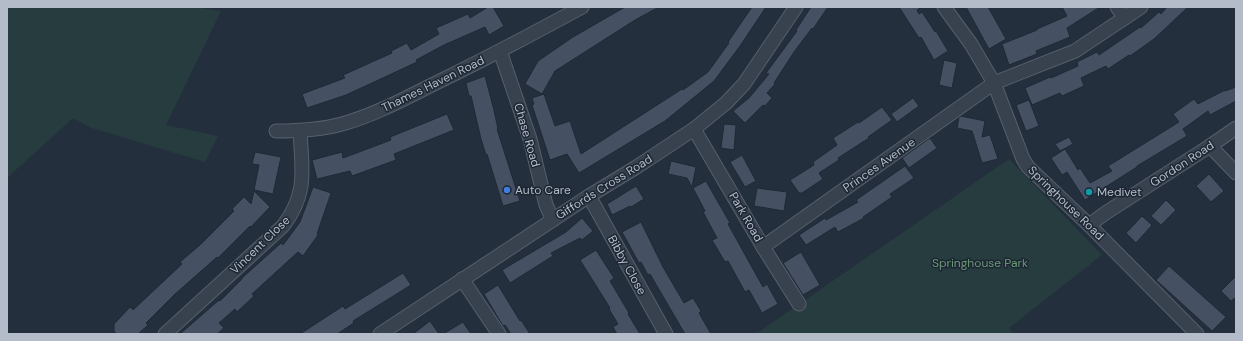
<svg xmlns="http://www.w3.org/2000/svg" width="1243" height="341" viewBox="0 0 1243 341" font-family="'DM Sans',sans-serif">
	<rect width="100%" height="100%" fill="#242f3e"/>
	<g fill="#263c3f">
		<polygon points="7,7 193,7 221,11 166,125 218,136 205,162 92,128 73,118 7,178"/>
		<polygon points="1009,159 1102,255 1009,328 1014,334 756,334"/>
	</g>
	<g fill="#455162" stroke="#1f2835">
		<polygon points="488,7 493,7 504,26 489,35 485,27 444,45 416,60 417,62 400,70 346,95 307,108 302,94 345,78 343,75 392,53 391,51 407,43 411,50 439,34 436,28 468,14 470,18"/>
		<polygon points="625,7 659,7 635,20 555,71 542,94 525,84 538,61 573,37"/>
		<polygon points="752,7 766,7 740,46 714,81 665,121 579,173 567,154 550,160 532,105 534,104 532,98 544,94 555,126 570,121 581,154 682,89 683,90 708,72 729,43 728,42"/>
		<polygon points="811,7 828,7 813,29 812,28 794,52 774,83 775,84 767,93 772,98 765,106 763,105 745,123 733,111 749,98 769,74 766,73 797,31 796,30"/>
		<polygon points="899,7 922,7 917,10 919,14 922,12 935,32 936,31 948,51 934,60 921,37 919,38"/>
		<polygon points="966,7 988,7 1006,39 989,49"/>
		<polygon points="1062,7 1100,7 1067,28 1070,37 1036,51 1037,54 1009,65 1002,44 1037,30 1037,29 1067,16"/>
		<polygon points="1167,7 1188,7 1154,39 1130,56 1129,55 1108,69 1106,66 1081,78 1084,86 1062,96 1060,93 1032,105 1025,88 1050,77 1051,78 1078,66 1077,62 1097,52 1099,55 1140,27 1141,28 1159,12 1161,14"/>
		<polygon points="944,60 957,63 952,88 939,85"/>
		<polygon points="485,76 494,110 498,129 497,129 520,201 503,206 487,154 486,155 481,139 471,96 469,96 466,83"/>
		<polygon points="1236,87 1236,101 1210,115 1208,111 1183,129 1187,136 1137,166 1137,167 1085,200 1067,172 1062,175 1051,158 1065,149 1078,170 1080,168 1090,183 1112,171 1108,166 1179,122 1173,114 1194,99 1198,104 1225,90 1225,91"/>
		<polygon points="913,98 919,106 897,122 891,114"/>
		<polygon points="1029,100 1039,126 1026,131 1016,105"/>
		<polygon points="882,107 892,120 868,137 869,138 838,158 839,160 819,173 823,179 802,193 799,193 790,180 814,165 813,162 837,145 833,138 858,122 859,123"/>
		<polygon points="447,114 454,130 394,154 396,160 352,176 350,171 317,179 312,160 342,152 343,158 391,140 390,137"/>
		<polygon points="961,116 985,121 982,137 990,135 998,159 982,163 972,131 957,128 959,117"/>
		<polygon points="724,124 736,125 734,150 721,148"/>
		<polygon points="1069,137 1073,144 1060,151 1055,144"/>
		<polygon points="930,138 937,148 909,168 902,158"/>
		<polygon points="255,152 281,157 273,194 254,190 259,165 252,164"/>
		<polygon points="742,155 756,181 745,187 730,162"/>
		<polygon points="671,161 696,167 692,187 687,178 668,174"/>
		<polygon points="905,166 914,178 890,194 892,197 863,217 864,218 838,232 835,227 806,245 799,235 825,218 826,220 858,202 856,200"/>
		<polygon points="1209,174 1224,191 1211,202 1196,186"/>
		<polygon points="706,181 730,223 728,224 763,287 767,284 778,304 762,313 749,290 745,292 728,261 725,262 712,240 717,238 703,212 705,211 693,188"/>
		<polygon points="636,186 644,199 631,207 630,206 612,215 607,204"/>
		<polygon points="313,187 331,193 317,234 318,235 303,256 298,252 252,294 254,296 237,312 235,309 219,323 224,328 217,334 180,334 219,300 220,301 242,279 242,278 281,243 283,245 300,222"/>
		<polygon points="757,188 787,192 784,211 754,206"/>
		<polygon points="254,191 270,207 251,227 250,226 218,258 217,257 174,295 146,323 148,325 138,334 117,334 114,331 114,324 130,307 133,310 182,264 180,262 201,244 234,211 232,209 244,197 251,204"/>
		<polygon points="1166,200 1176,210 1161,225 1151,216"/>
		<polygon points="1142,216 1152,225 1136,243 1126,233"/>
		<polygon points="582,218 593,231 582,240 580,238 551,253 553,256 510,283 502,270 566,232"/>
		<polygon points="641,222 663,267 684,303 693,298 701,311 699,313 711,334 685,334 650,274 648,275 641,262 639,263 622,232"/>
		<polygon points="596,250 614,278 610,281 629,313 628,314 640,334 617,334 613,327 618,324 609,309 610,308 580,260"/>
		<polygon points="801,252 820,285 803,295 783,263"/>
		<polygon points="1169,266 1226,317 1212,331 1156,280"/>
		<polygon points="403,273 411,285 353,321 354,323 337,334 300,334 343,306 345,309"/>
		<polygon points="1236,276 1236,297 1231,301 1221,291"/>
		<polygon points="498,285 520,321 521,320 530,334 511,334 505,325 503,326 484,294"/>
		<polygon points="430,321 439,334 413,334"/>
		<polygon points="463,322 471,334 443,334"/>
	</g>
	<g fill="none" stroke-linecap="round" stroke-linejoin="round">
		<g stroke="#565f6c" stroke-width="15">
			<g id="street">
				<polyline points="944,7 971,44 994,83 1023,159 1028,167 1089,225 1197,334"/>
				<polyline points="1117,7 1125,18"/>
				<polyline points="500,51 530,139 546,205 553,220"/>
				<polyline points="694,129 763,247 799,304"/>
				<path d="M276,131C298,131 320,130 342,124C378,114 411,95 444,79C491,56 536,32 582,7"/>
				<polyline points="1210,146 1236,173"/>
				<polyline points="589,196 666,334"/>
				<polyline points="1089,225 1107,212 1210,146 1236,128"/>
				<polyline points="763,247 994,83 1075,51 1141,7"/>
				<polyline points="462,279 499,334"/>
				<path d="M165,334L283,226C308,193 302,170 300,131"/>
				<polyline points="380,334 589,196 635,168 694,129 726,103 744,84 796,7"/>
			</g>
		</g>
		<use href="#street" stroke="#38414e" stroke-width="13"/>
	</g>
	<circle fill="#3f7fe0" stroke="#1d2633" stroke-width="1.5" cx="507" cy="190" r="4"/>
	<circle fill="#0f9aa8" stroke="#1d2633" stroke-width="1.5" cx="1089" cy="192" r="4"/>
	<g text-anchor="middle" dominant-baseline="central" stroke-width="3" stroke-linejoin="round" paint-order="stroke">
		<g font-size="12" fill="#b4bcc9" stroke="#1d2633">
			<text transform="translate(433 84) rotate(-26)">Thames Haven Road</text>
			<text transform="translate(527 135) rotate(74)">Chase Road</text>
			<text transform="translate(1182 164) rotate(-33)">Gordon Road</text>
			<text transform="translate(879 165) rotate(-35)">Princes Avenue</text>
			<text transform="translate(604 187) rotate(-32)">Giffords Cross Road</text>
			<text transform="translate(1066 203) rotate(44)">Springhouse Road</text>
			<text transform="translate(746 217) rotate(60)">Park Road</text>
			<text transform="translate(260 245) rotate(-44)">Vincent Close</text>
			<text transform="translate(627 265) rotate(61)">Bibby Close</text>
		</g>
		<g font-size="12" fill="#b4bcc9" stroke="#1d2633" text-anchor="start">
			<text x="515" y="190">Auto Care</text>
			<text x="1097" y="192">Medivet</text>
		</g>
		<g font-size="12" fill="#6b9a76" stroke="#1d2633">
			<text x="980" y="263">Springhouse Park</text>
		</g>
	</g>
	<rect width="1243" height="341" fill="none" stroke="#b4bcc9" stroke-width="16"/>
</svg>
